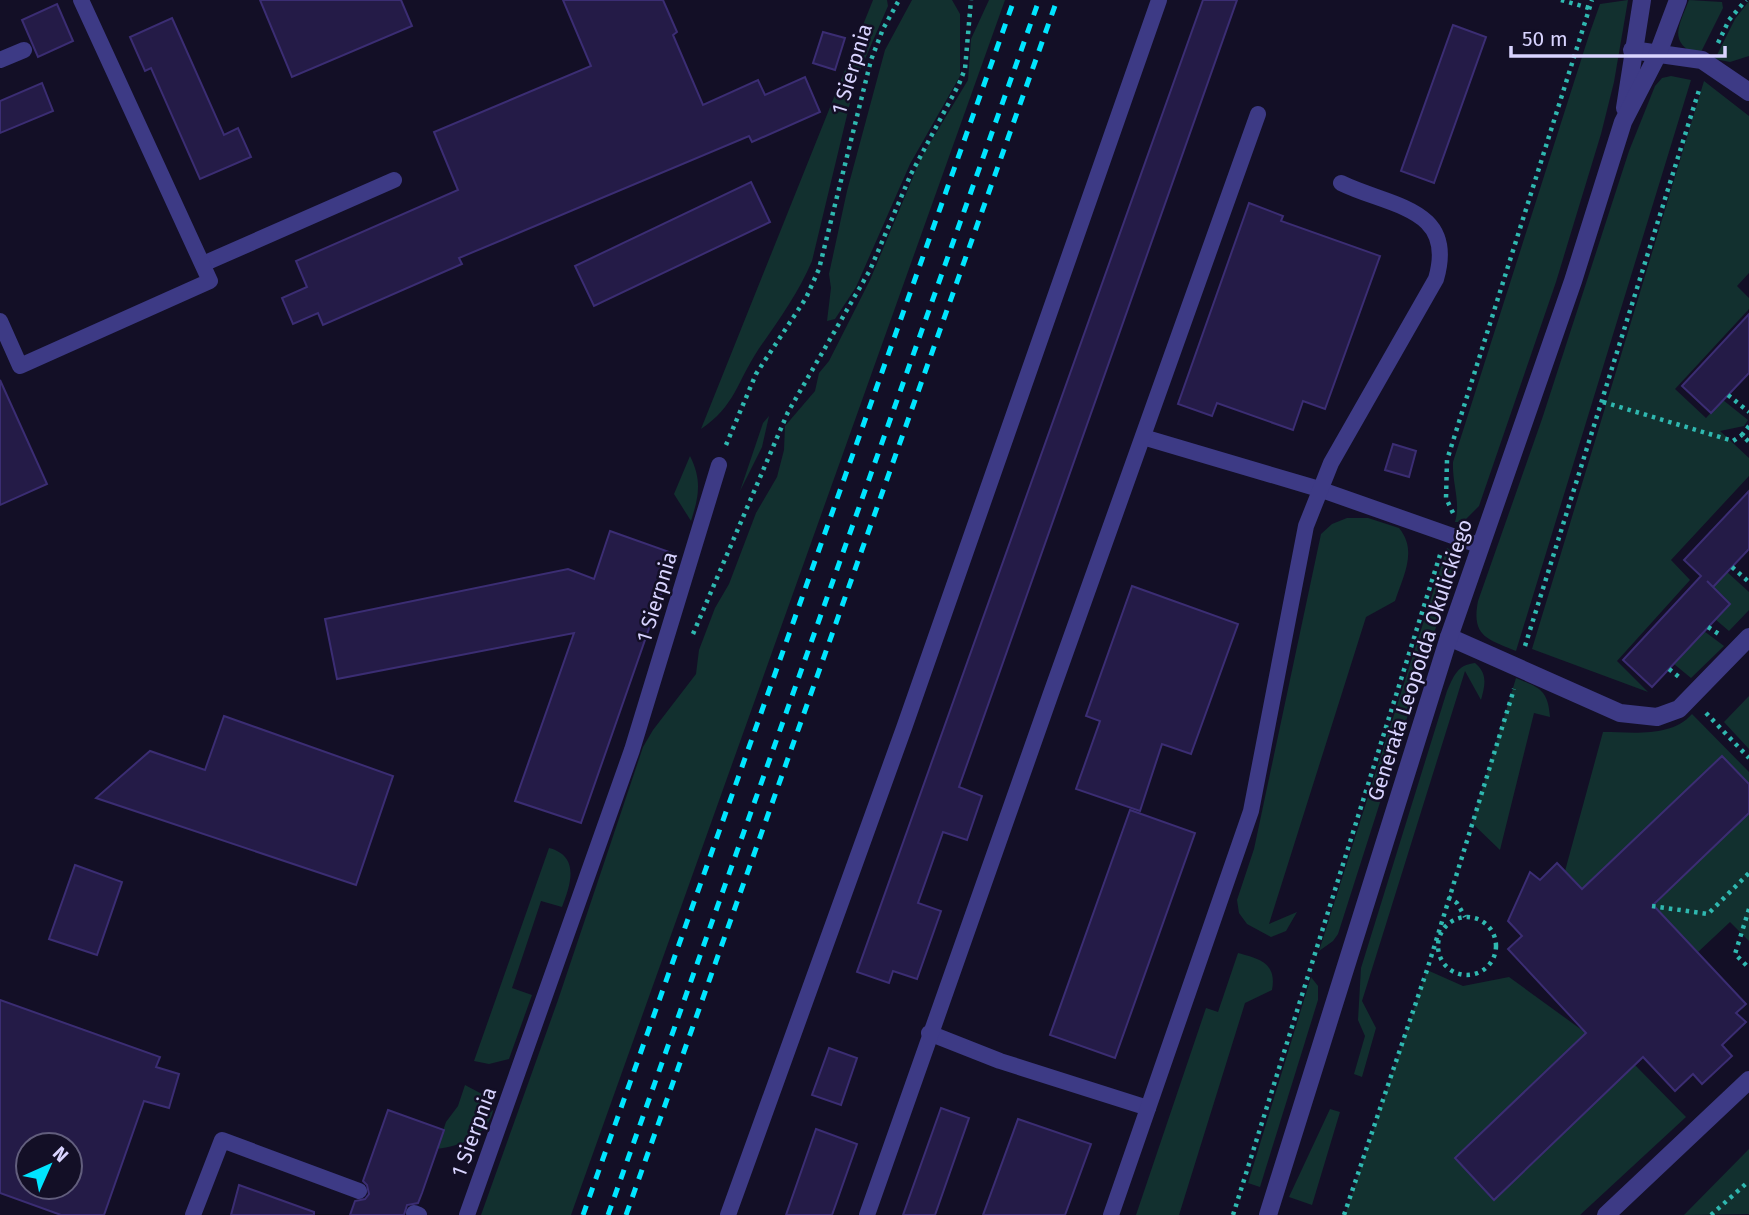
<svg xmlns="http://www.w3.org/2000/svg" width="1749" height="1215" viewBox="0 0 1749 1215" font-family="'Fira Sans',sans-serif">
	<rect width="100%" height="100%" fill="#130f26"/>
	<g fill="#12302f">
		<path d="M873,0H887L888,6L855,82L812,261C798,294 778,321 758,350C737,382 735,406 701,429Z"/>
		<polygon points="912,0 952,0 960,14 960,76 910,164 856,287 835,319 827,321 831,288 829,274 847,191 885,50"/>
		<polygon points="989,0 1005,0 571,1215 481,1215 558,1000 643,747 653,730 696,674 699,650 715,608 729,584 756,513 777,477 784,450 785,426 815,391 819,373 829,361 870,280 921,158 968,80 971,39"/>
		<path d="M1628,0L1614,82L1601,134L1556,282L1479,506L1463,522H1455C1461,502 1452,484 1453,462L1589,35L1600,4Z"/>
		<path d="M1689,0L1722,2L1723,8L1699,56C1667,42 1679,26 1689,0Z"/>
		<polygon points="1749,1 1749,56 1730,62 1715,59 1735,19"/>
		<path d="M1671,76L1691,80L1516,651C1488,639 1471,637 1478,601L1542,419L1629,151L1655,86L1662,78Z"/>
		<polygon points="1704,81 1749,116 1749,273 1737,286 1749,298 1749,309 1675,389 1706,418 1723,400 1748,420 1744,426 1720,431 1749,458 1749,476 1671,560 1690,580 1617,661 1648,692 1532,649"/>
		<polygon points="769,416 762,447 740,491 763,423"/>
		<path d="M690,456C702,480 699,496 691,521L674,494Z"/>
		<path d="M1347,518H1368L1399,528C1418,551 1403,576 1395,601L1366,617L1269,924L1297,912L1286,931L1271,937L1247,924L1239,913L1237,900L1254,849L1321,534L1332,524Z"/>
		<path d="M1447,548C1457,554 1454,563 1453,574L1338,934L1333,941L1319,951Z"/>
		<polygon points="1727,572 1749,592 1749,610 1729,631 1715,619 1730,603 1713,587"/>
		<polygon points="1704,631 1724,646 1691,678 1674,664"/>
		<path d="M1475,663C1488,674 1485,685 1481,700L1465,671L1362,1001L1376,1028L1362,1077L1354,1074L1365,1036L1358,1020L1361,968L1447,691C1454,676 1457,665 1475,663Z"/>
		<path d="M1516,678C1540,688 1548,690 1550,717L1534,713L1500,850L1472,823Z"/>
		<polygon points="1749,696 1749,749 1724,722"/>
		<path d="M1692,714L1749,772V784L1722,756L1582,889L1565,871L1603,732C1632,732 1671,738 1692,714Z"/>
		<polygon points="1749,813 1749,941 1730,922 1698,952 1674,927 1645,954 1624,932"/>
		<path d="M549,848C580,856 571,884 562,907L541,901L512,988L532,995L509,1059L489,1064L474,1061Z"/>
		<path d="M1238,953C1260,959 1277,963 1272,990L1245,1003L1179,1215H1136L1206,1008L1218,1012Z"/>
		<polygon points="1427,970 1463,986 1509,977 1586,1033 1455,1158 1494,1199 1635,1065 1686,1117 1580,1215 1345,1215"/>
		<polygon points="1311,977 1318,986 1318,1000 1260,1187 1248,1183"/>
		<path d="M465,1085L482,1094L493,1111C487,1136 461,1146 437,1149L446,1122L458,1106Z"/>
		<polygon points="1330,1109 1340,1112 1312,1205 1289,1197"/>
		<polygon points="1749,1149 1749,1214 1684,1215"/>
	</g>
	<g fill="#241b47" stroke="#3b2d73" stroke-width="2" fill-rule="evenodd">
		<polygon points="260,0 401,0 412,26 292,77"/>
		<polygon points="563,0 663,0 677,32 673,35 703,105 758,80 765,95 805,77 820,112 752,142 749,136 459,258 462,264 323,325 318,313 293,324 282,298 307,287 296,261 458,190 434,132 591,66"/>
		<polygon points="1203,0 1237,0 959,787 982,796 967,840 943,832 918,903 941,911 917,979 893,971 889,983 857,972"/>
		<polygon points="57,4 73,41 38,57 22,20"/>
		<polygon points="172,18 224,135 238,128 251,157 200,179 151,68 145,71 130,37"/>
		<polygon points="1453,25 1486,37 1434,183 1401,171"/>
		<polygon points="823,32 845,38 835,70 813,63"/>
		<polygon points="42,83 53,111 0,133 0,101"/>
		<polygon points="751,182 770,222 594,306 575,266"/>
		<polygon points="1249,203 1283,216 1281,221 1380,256 1325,409 1303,401 1293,430 1217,403 1212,416 1178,404"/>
		<polygon points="1749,314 1749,373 1711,413 1682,386"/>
		<polygon points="0,380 47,484 0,505"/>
		<polygon points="1393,444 1416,451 1409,477 1385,470"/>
		<polygon points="1749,491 1749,549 1713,587 1707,581 1730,604 1652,687 1623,660 1701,576 1684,560"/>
		<polygon points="610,531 675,554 581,823 515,801 574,633 337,679 325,619 568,569 594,579"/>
		<polygon points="1132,586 1238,624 1191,754 1162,744 1140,811 1076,789 1100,721 1086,716"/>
		<polygon points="224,716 393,776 356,885 96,798 150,751 205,770"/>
		<polygon points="1722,756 1749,784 1749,813 1653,905 1746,1004 1736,1013 1746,1022 1722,1045 1732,1056 1702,1084 1693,1074 1675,1091 1643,1057 1494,1200 1455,1158 1586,1033 1508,949 1522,936 1508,921 1530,872 1540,880 1557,863 1582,889"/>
		<polygon points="1130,810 1195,833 1115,1058 1050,1035"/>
		<polygon points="75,865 122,882 97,955 49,939"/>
		<path d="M0,1000L160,1057L156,1067L179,1074L169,1108L144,1101L104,1215H61L0,1193ZM28,1145H70V1187H28Z"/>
		<polygon points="829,1048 857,1058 841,1105 812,1095"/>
		<polygon points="941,1108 969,1118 935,1215 903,1215"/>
		<polygon points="388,1110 444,1130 422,1193 418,1203 407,1205 404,1215 350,1215 355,1201 365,1199 369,1194 367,1185 363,1181"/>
		<polygon points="1018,1119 1091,1144 1065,1215 983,1215"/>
		<polygon points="816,1129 857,1144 832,1215 786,1215"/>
		<polygon points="239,1185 314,1212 314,1215 231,1215"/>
	</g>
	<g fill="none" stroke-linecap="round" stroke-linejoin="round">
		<g stroke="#2fb8b0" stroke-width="4.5" stroke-dasharray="3.5 5" stroke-linecap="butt">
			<polyline points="1561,0 1589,8"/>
			<polyline points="1718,43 1729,20 1746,0"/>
			<polyline points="1728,395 1749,412"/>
			<polyline points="1603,402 1733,441 1742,435"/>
			<polyline points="1749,426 1742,435 1749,442"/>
			<polyline points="726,445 756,374 806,298 819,269 871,60 883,29 899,0"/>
			<polyline points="1453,513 1446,498 1447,460 1592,0"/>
			<polyline points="1732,567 1749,582"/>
			<polyline points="1708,627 1722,636"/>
			<polyline points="693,634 788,412 870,270 911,174 959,84 965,69 971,0"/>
			<polyline points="1525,646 1700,87"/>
			<polyline points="1669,669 1679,677"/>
			<polyline points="1706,713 1749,758"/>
			<polyline points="1448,897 1457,903 1465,917"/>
			<polyline points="1652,906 1708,914 1749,873"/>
			<polyline points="1749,909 1735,954 1749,968"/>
			<circle cx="1467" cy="946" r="29"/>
			<polyline points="1233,1215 1440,555"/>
			<polyline points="1344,1215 1427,970 1514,689"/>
			<polyline points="1711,1215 1749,1181"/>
		</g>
		<g stroke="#3d3a85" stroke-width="16">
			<polyline points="0,60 24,50"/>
			<polyline points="203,264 394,180"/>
			<polyline points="0,321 20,366 210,281 81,0"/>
			<polyline points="1143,437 1319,489 1481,546"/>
			<polyline points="929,1033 1000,1061 1148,1108"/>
			<polyline points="414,1213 419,1215"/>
			<polyline points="193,1215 222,1140 359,1191"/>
			<polyline points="467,1215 632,750 719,465"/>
			<polyline points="728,1215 904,728 1159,0"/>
			<path d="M867,1215C995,847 1127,481 1258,114"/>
			<path d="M1111,1215L1251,811L1306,526L1331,463L1436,279C1457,207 1390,207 1341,183"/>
		</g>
		<g stroke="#3d3a85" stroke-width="18">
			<polyline points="1632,50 1702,60 1749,92"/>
			<polyline points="1449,637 1620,713 1657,717 1679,709 1749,637"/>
			<polyline points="1606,1215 1749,1080"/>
		</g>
		<g stroke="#3d3a85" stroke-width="18">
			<polyline points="1625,108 1642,0"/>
			<polyline points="1268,1215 1449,637 1573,281 1623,122 1657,56 1678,0"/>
		</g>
		<g stroke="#00e5ff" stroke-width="5" stroke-dasharray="10 9" stroke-linecap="butt">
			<polyline points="583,1215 1014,0"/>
			<polyline points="608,1215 1039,0"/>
			<polyline points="626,1215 1057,0"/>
		</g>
	</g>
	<g text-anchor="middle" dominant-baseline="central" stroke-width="5" stroke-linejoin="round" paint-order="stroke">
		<g font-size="21" fill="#d9d4ff" stroke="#130f26">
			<text transform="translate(852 69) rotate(-73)">1 Sierpnia</text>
			<text transform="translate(657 597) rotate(-73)">1 Sierpnia</text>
			<text transform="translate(1420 660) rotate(-72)">Generała Leopolda Okulickiego</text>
			<text transform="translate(474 1132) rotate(-70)">1 Sierpnia</text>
		</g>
	</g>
	<g transform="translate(49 1166) rotate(45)"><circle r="33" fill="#130f26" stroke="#625e7d" stroke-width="2"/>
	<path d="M0-5L12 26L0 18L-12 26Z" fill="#00e5ff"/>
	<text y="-10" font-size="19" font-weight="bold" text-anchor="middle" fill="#d9d4ff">N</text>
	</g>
	<path d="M1511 46v10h214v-10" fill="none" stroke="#d9d4ff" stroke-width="3.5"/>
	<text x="1522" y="46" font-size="21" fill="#d9d4ff" stroke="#130f26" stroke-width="5" paint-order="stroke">50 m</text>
</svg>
